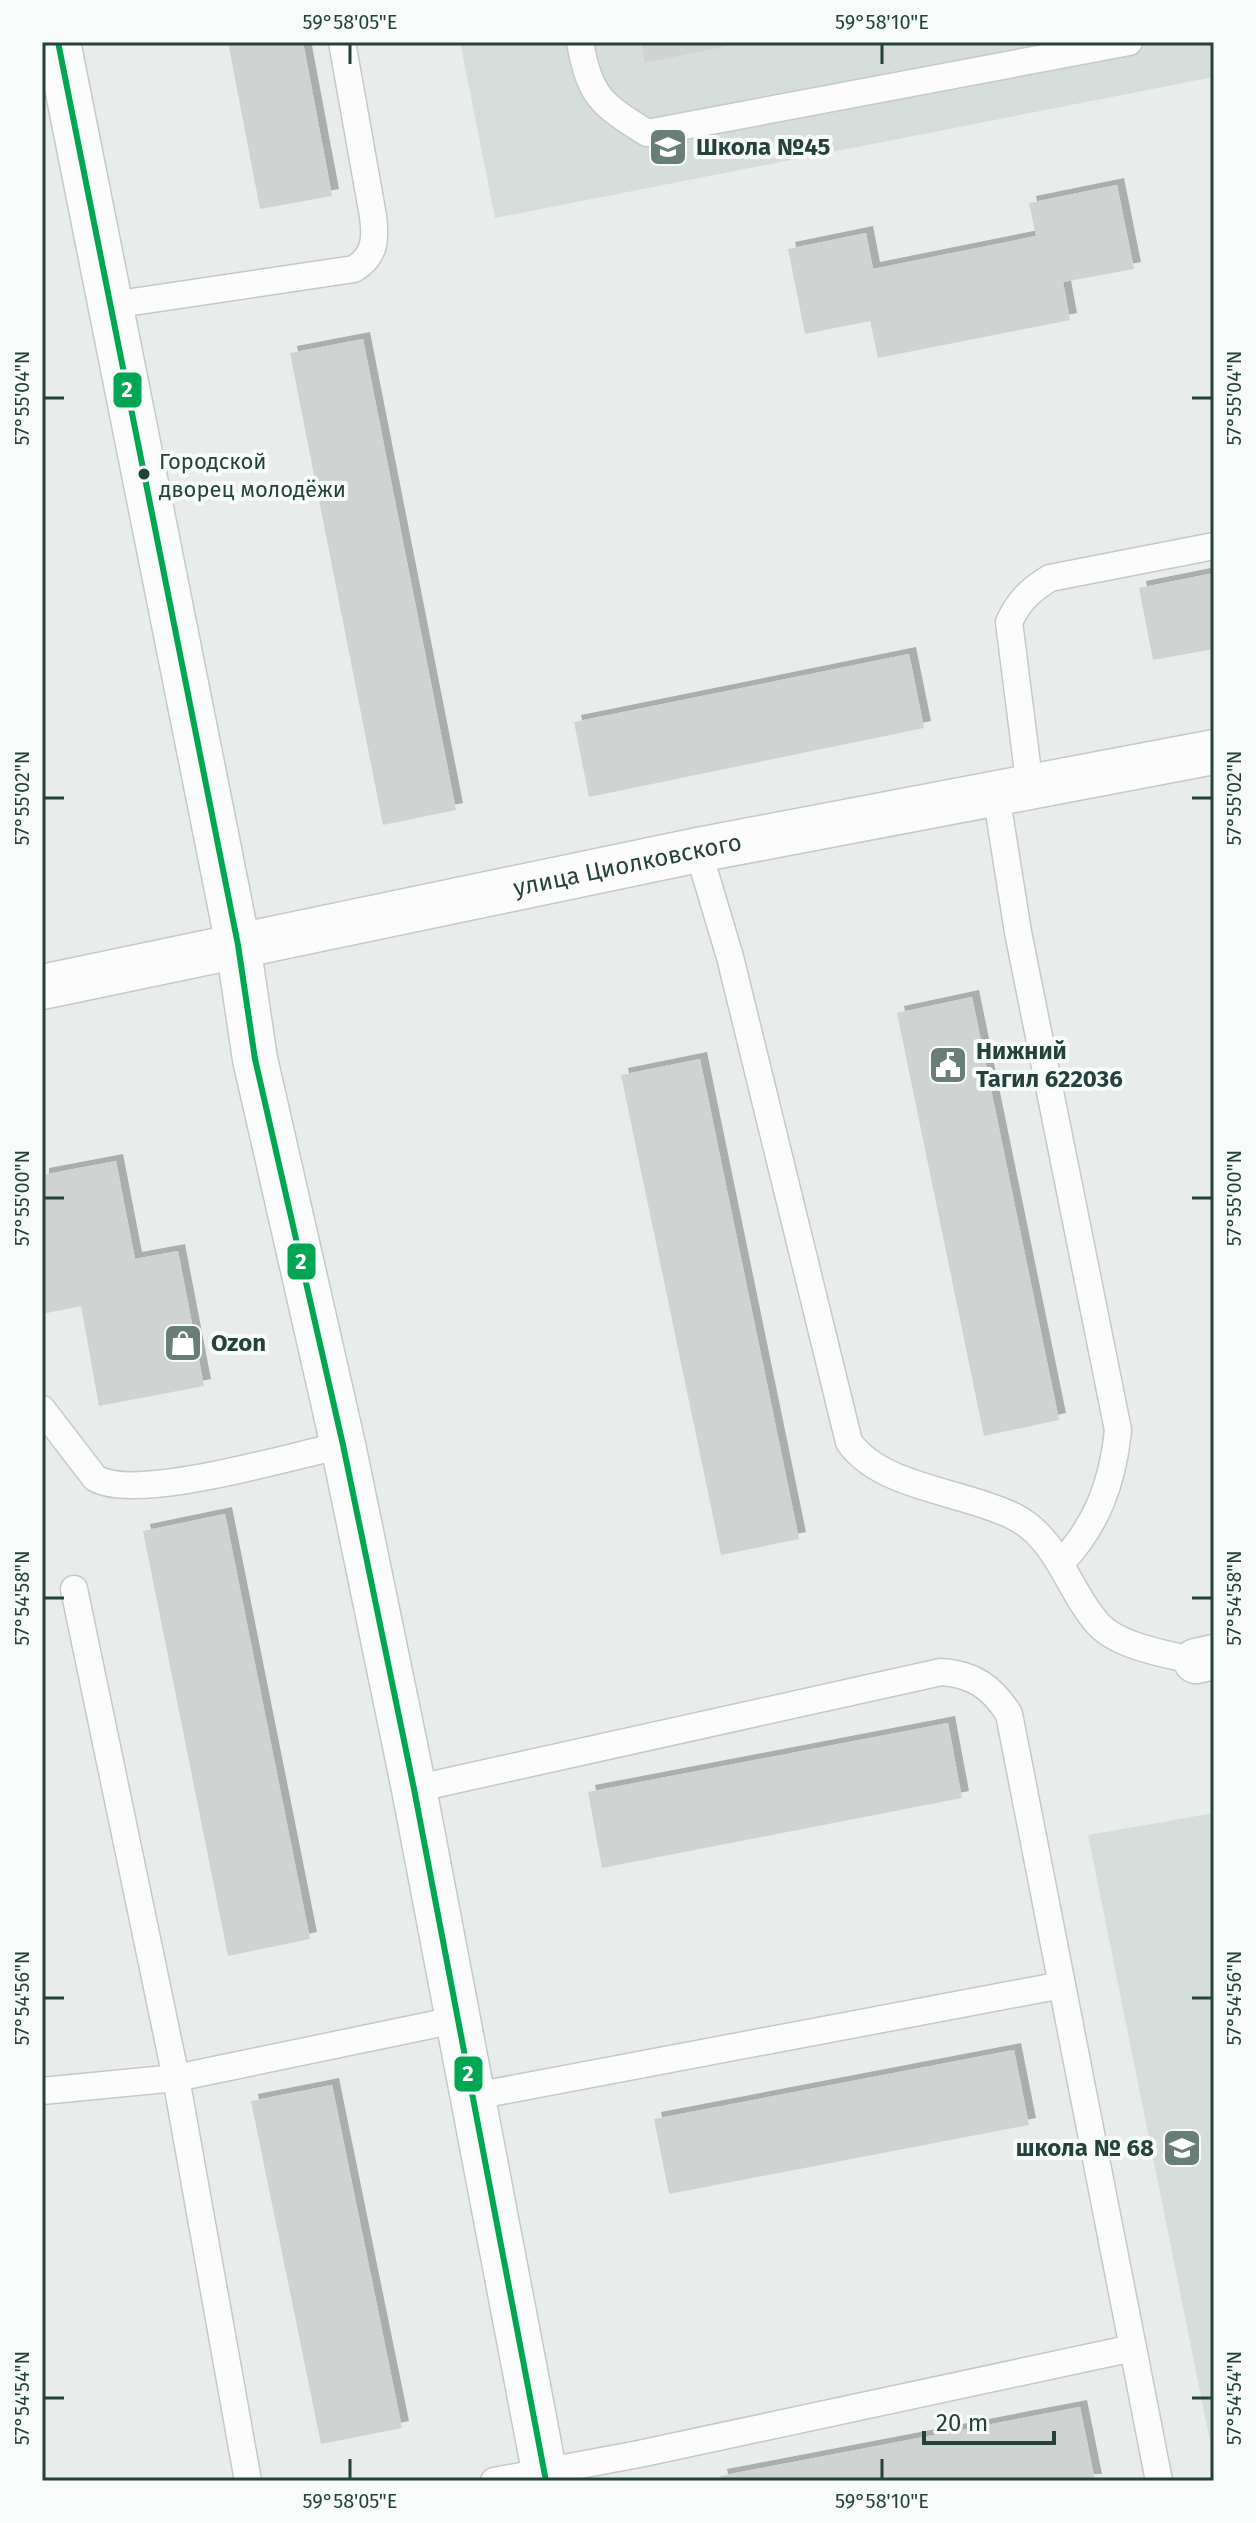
<svg xmlns="http://www.w3.org/2000/svg" width="1256" height="2523" viewBox="0 0 1256 2523" font-family="'Fira Sans',sans-serif">
	<defs>
		<filter id="shadow"><feDropShadow dx="7" dy="-7" stdDeviation="0" flood-color="#0004"/></filter>
	</defs>
	<rect width="100%" height="100%" fill="#e8edeb"/>
	<g fill="#d6dedb">
		<polygon points="460,42 1214,42 1214,77 495,218"/>
		<polygon points="1214,1813 1214,2461 1088,1835"/>
	</g>
	<g fill="#cfd4d2" filter="url(#shadow)">
		<polygon points="228,42 303,42 332,196 260,209"/>
		<polygon points="641,42 742,42 742,43 645,63"/>
		<polygon points="1117,185 1134,269 1063,282 1070,320 878,358 870,321 805,334 788,249 866,233 873,269 1036,236 1029,203"/>
		<polygon points="363,339 456,810 383,825 290,353"/>
		<polygon points="1214,573 1214,649 1153,660 1139,588"/>
		<polygon points="909,654 924,728 589,797 574,722"/>
		<polygon points="972,997 1059,1420 984,1436 897,1013"/>
		<polygon points="700,1059 799,1539 721,1555 621,1075"/>
		<polygon points="116,1161 135,1259 178,1251 204,1386 99,1406 81,1306 42,1314 42,1175"/>
		<polygon points="225,1514 310,1939 228,1956 143,1531"/>
		<polygon points="948,1723 962,1798 602,1868 588,1792"/>
		<polygon points="1014,2050 1029,2125 669,2194 654,2119"/>
		<polygon points="332,2085 402,2428 321,2444 251,2101"/>
		<polygon points="1080,2407 1095,2481 721,2481 720,2476"/>
	</g>
	<g fill="none" stroke-linecap="round" stroke-linejoin="round">
		<g stroke="#c5cac8" stroke-width="29">
			<g id="service">
				<path d="M580,42C590,97 601,104 647,133L1129,42"/>
				<path d="M112,305L354,269C375,256 376,240 373,216L342,42"/>
				<path d="M1030,788L1009,622C1019,601 1030,590 1050,578L1214,546"/>
				<path d="M996,794L1018,932L1118,1430C1113,1482 1097,1525 1061,1563"/>
				<path d="M698,850L730,957L849,1442C881,1488 963,1491 1013,1516C1059,1539 1067,1590 1099,1625C1120,1647 1167,1654 1196,1661"/>
				<path d="M42,1409L95,1478C136,1503 291,1456 343,1445"/>
				<polyline points="74,1589 176,2078 248,2481"/>
				<path d="M414,1789L941,1672C973,1674 992,1687 1009,1714L1159,2481"/>
				<polyline points="42,2091 176,2078 460,2019"/>
				<polyline points="475,2096 1062,1985"/>
				<polyline points="494,2481 639,2454 1133,2348"/>
			</g>
		</g>
		<g stroke="#c5cac8" stroke-width="47">
			<polyline id="minor" points="1196,1661 1214,1657"/>
		</g>
		<g stroke="#c5cac8" stroke-width="47">
			<g id="tertiary">
				<path id="s1" d="M42,987L698,850L1214,752"/>
			</g>
		</g>
		<g stroke="#c3cbc8" stroke-width="47">
			<polyline id="secondary" points="58,42 238,945 255,1059 343,1445 414,1789 546,2481"/>
		</g>
		<use href="#service" stroke="#fcfcfc" stroke-width="26"/>
		<use href="#minor" stroke="#fcfcfc" stroke-width="44"/>
		<use href="#tertiary" stroke="#fcfcfc" stroke-width="44"/>
		<use href="#secondary" stroke="#fcfcfc" stroke-width="44"/>
		<g stroke="#f7fbf9" stroke-width="12">
			<polyline id="bus-1" points="58,42 238,945 255,1059 343,1445 414,1789 546,2481"/>
		</g>
		<use href="#bus-1" stroke="#00a651" stroke-width="6"/>
	</g>
	<path fill="none" stroke="#24423b" stroke-width="3" d="M350,44V64M882,44V64M44,398H64M1192,398H1212M44,798H64M1192,798H1212M44,1198H64M1192,1198H1212M44,1598H64M1192,1598H1212M44,1998H64M1192,1998H1212M44,2398H64M1192,2398H1212M350,2459V2479M882,2459V2479"/>
	<defs>
		<g id="school-square" transform="scale(2)"><rect x="-9" y="-9" width="18" height="18" rx="4" fill="#697e79" stroke="#f7fbf9"/><path d="M0-5L7-2L0 1L-7-2ZM-4 1L0 2.5L4 1V4Q0 6-4 4Z" fill="#fff"/></g>
		<g id="civic-square" transform="scale(2)"><rect x="-9" y="-9" width="18" height="18" rx="4" fill="#697e79" stroke="#f7fbf9"/><path d="M-.6-6.5H3V-4.5H.6V-3L4-1V1h2V6H-6V1h2V-1L-.6-3ZM-1.2 2.5V6h2.4V2.5Z" fill="#fff"/></g>
		<g id="shop-square" transform="scale(2)"><rect x="-9" y="-9" width="18" height="18" rx="4" fill="#697e79" stroke="#f7fbf9"/><path d="M-5-2.5h2.3a2.7 3.5 0 0 1 5.4 0H5L5.5 6h-11ZM-1.5-2.5h3a1.5 2.3 0 0 0-3 0Z" fill="#fff"/></g>
	</defs>
	<g fill-rule="evenodd">
		<use href="#school-square" x="668" y="147"/>
		<use href="#civic-square" x="948" y="1065"/>
		<use href="#shop-square" x="183" y="1343"/>
		<use href="#school-square" x="1182" y="2148"/>
	</g>
	<circle fill="#24423b" stroke="#f7fbf9" stroke-width="3" cx="144" cy="474" r="7"/>
	<g text-anchor="middle" dominant-baseline="central" stroke-width="8" stroke-linejoin="round" paint-order="stroke">
		<g font-size="22" fill="#24423b" stroke="#f7fbf9" text-anchor="start">
			<text x="159" y="461">Городской<tspan x="159" dy="28">дворец молодёжи</tspan></text>
		</g>
		<g font-size="24" font-weight="bold" fill="#24423b" stroke="#f7fbf9" text-anchor="start">
			<text x="696" y="147">Школа №45</text>
			<text x="976" y="1051">Нижний<tspan x="976" dy="28">Тагил 622036</tspan></text>
			<text x="211" y="1343">Ozon</text>
			<text x="1154" y="2148" text-anchor="end">школа № 68</text>
		</g>
		<g font-size="24" fill="#24423b" stroke="#f7fbf9">
			<text stroke="none"><textPath href="#s1" startOffset="598">улица Циолковского</textPath></text>
		</g>
	</g>
	<g stroke="#f7fbf9" stroke-width="3">
		<rect x="112" y="371" width="31" height="38" rx="8" fill="#00a651"/>
		<rect x="286" y="1242" width="31" height="39" rx="8" fill="#00a651"/>
		<rect x="453" y="2055" width="31" height="38" rx="8" fill="#00a651"/>
	</g>
	<g font-size="22" text-anchor="middle" font-weight="bold" fill="#fff">
		<text x="127" y="397">2</text>
		<text x="301" y="1269">2</text>
		<text x="468" y="2081">2</text>
	</g>
	<rect width="1256" height="2523" fill="none" stroke="#f7fbf9" stroke-width="88"/>
	<path d="M924 2431v12h130v-12" fill="none" stroke="#24423b" stroke-width="4"/>
	<text x="936" y="2431" font-size="24" fill="#24423b" stroke="#f7fbf9" stroke-width="6" paint-order="stroke">20 m</text>
	<rect x="44" y="44" width="1168" height="2435" fill="none" stroke="#24423b" stroke-width="3"/>
	<g font-size="20" text-anchor="middle" fill="#24423b">
		<text x="350" y="29">59°58'05"E</text>
		<text x="882" y="29">59°58'10"E</text>
		<text transform="translate(22 398) rotate(-90)" y="7">57°55'04"N</text>
		<text transform="translate(1234 398) rotate(-90)" y="7">57°55'04"N</text>
		<text transform="translate(22 798) rotate(-90)" y="7">57°55'02"N</text>
		<text transform="translate(1234 798) rotate(-90)" y="7">57°55'02"N</text>
		<text transform="translate(22 1198) rotate(-90)" y="7">57°55'00"N</text>
		<text transform="translate(1234 1198) rotate(-90)" y="7">57°55'00"N</text>
		<text transform="translate(22 1598) rotate(-90)" y="7">57°54'58"N</text>
		<text transform="translate(1234 1598) rotate(-90)" y="7">57°54'58"N</text>
		<text transform="translate(22 1998) rotate(-90)" y="7">57°54'56"N</text>
		<text transform="translate(1234 1998) rotate(-90)" y="7">57°54'56"N</text>
		<text transform="translate(22 2398) rotate(-90)" y="7">57°54'54"N</text>
		<text transform="translate(1234 2398) rotate(-90)" y="7">57°54'54"N</text>
		<text x="350" y="2508">59°58'05"E</text>
		<text x="882" y="2508">59°58'10"E</text>
	</g>
</svg>
